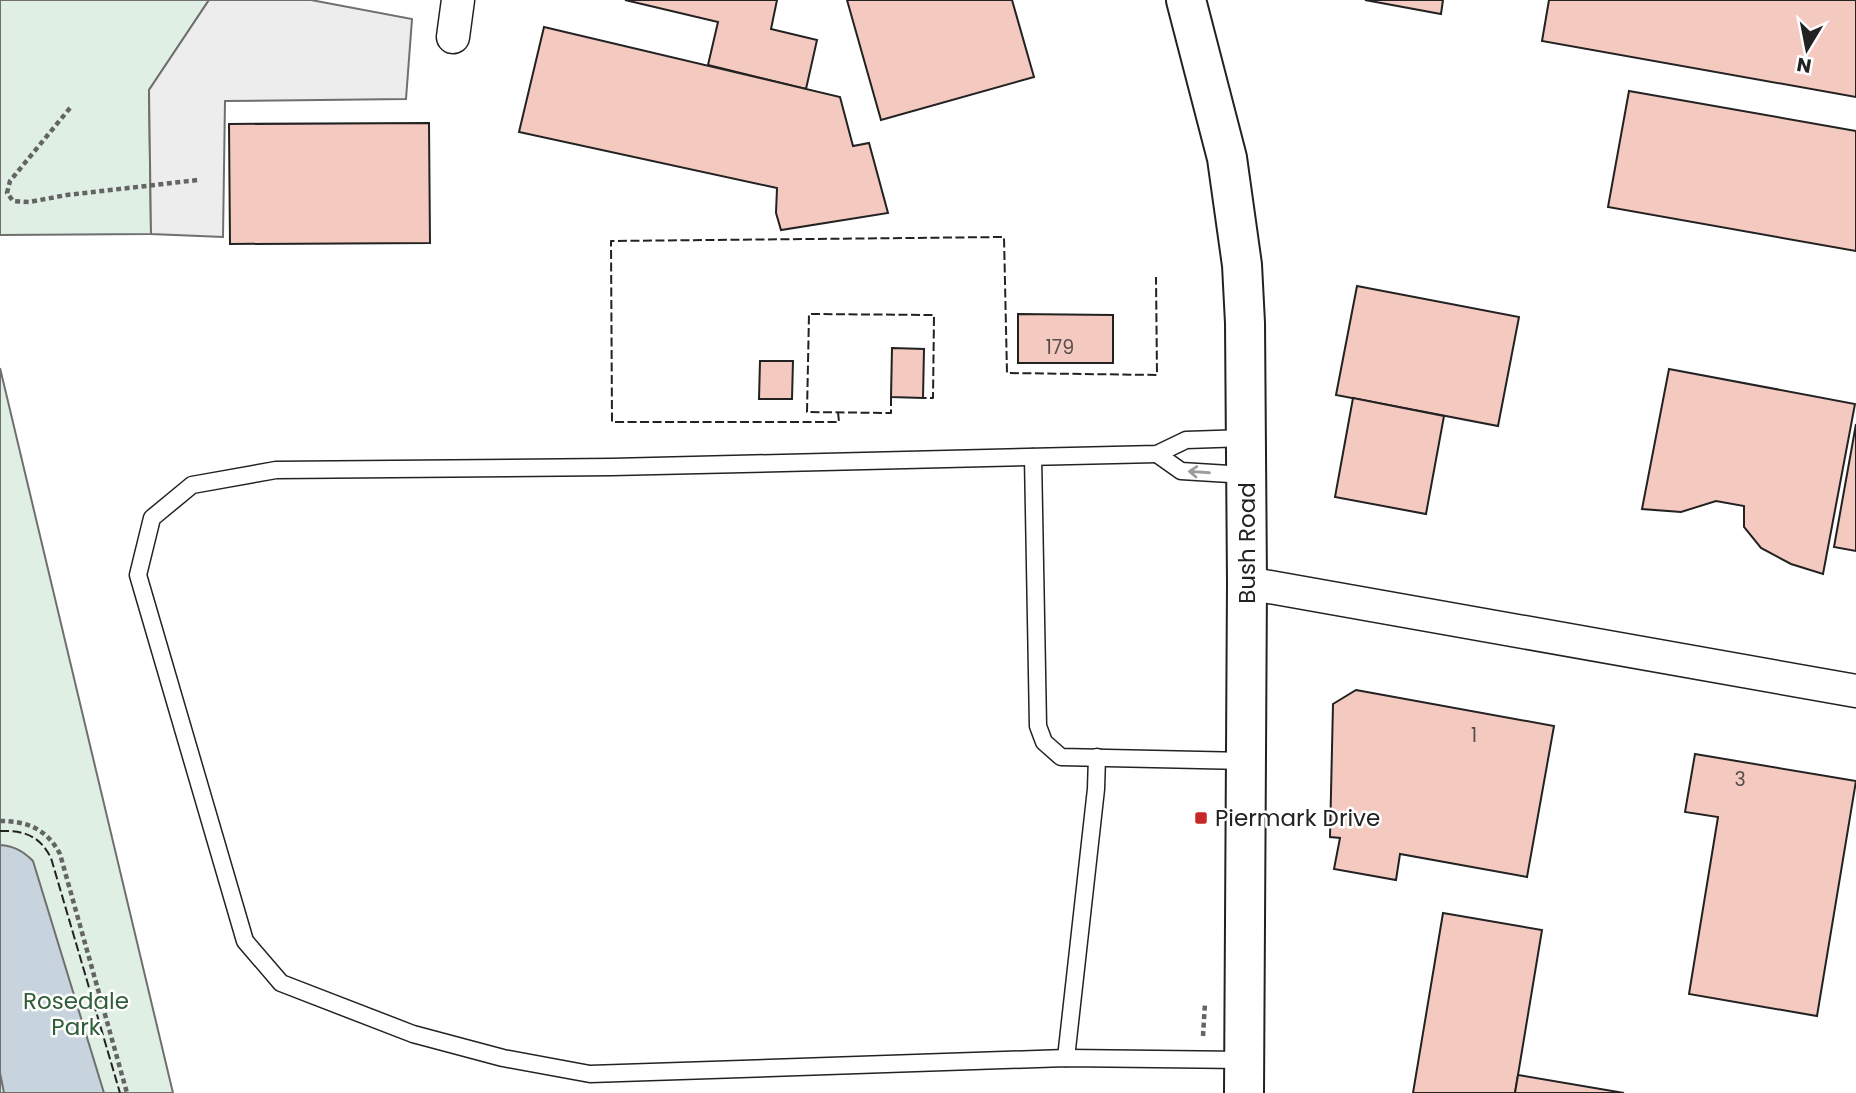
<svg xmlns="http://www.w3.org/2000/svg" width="1856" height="1093" viewBox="0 0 1856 1093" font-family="Poppins,sans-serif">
	<rect width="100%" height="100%" fill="#fff"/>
	<g fill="#e0efe3" stroke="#6f6f6f" stroke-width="2">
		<polygon points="0,0 209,0 149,90 151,234 0,235"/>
		<polygon points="0,368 173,1093 0,1093"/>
	</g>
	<polygon fill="#ededed" stroke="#6f6f6f" stroke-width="2" points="209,0 311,0 412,19 406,99 225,101 223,237 151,234 149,90"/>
	<path fill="#c7d3dd" stroke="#6f6f6f" stroke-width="2" d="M0,845C14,846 23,851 33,861L104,1093H4L0,1073Z"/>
	<g fill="#f3c9c0" stroke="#222" stroke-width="2">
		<polygon points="625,0 777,0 771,29 817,40 806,89 708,65 718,22"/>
		<polygon points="847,0 1012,0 1034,77 881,120"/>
		<polygon points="1365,0 1443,0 1441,14"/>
		<polygon points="1549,0 1856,0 1856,97 1542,41"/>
		<polygon points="544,27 840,97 853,146 869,143 888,213 781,230 776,213 777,188 519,132"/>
		<polygon points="1629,91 1856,131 1856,251 1608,207"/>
		<polygon points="429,123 430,243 230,244 229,124"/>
		<polygon points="1357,286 1519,317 1498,426 1336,395"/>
		<polygon points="1018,314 1113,315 1113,363 1018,363"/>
		<polygon points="892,348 924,349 923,398 891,397"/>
		<polygon points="760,361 793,361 792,399 759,399"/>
		<polygon points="1669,369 1855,404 1823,574 1791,564 1761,548 1744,527 1744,506 1716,501 1681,512 1642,509"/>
		<polygon points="1353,398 1444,416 1426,514 1335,497"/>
		<polygon points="1856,424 1856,551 1834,547"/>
		<polygon points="1356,690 1554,726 1527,877 1400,854 1396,880 1334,869 1340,838 1330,837 1333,704"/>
		<polygon points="1695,754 1856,781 1817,1016 1689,994 1718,817 1685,812"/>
		<polygon points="1443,913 1542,930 1515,1093 1413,1093"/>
		<polygon points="1518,1075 1624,1093 1515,1093"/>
	</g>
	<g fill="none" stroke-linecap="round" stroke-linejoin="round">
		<g stroke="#222" stroke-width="19">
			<g id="service">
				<polyline points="1157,454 1181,471 1246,475"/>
				<polyline points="1033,457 1038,726 1044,742 1061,757 1246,761"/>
				<polyline points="1066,1058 1096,789 1097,757"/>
				<polyline points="1244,1060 1066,1058 590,1074 503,1058 413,1034 281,983 245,941 138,575 152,518 192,485 276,470 612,467 1157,454 1186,440 1246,438"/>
			</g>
		</g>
		<g stroke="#222" stroke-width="35">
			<g id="minor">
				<polyline points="453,37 458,0"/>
				<polyline points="1247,583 1856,691"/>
			</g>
		</g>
		<g stroke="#222" stroke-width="42">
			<polyline id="secondary" points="1186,0 1227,158 1242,265 1245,323 1247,583 1244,1093"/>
		</g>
		<g stroke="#646464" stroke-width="4.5" stroke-dasharray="5 3.5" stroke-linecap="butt">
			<polyline points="70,108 10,181 7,193 13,201 29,202 67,195 198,180"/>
			<path d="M0,821C27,821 47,829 60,854L127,1093"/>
			<polyline points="1203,1036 1205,1003"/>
		</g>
		<use href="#service" stroke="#fff" stroke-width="16"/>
		<use href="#minor" stroke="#fff" stroke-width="32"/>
		<use href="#secondary" stroke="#fff" stroke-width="38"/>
		<g stroke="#222" stroke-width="2" stroke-dasharray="9 3.5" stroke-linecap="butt">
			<polyline points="891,397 891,413 807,412 809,314 934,315 933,398 923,398"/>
			<polyline points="838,412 839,422 612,422 611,241 1004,237 1007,373 1157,375 1156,277"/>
			<path d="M0,831C24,830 40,836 51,858L120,1093"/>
		</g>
	</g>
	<defs><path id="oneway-shaft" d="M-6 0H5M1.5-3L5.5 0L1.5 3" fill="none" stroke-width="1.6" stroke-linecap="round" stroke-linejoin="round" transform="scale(1.75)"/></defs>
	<use stroke="#9c9c9c" href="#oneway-shaft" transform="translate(1199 472) rotate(-176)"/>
	<rect fill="#c62828" stroke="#fff" stroke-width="2.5" x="1194" y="811" width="14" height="14" rx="3.5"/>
	<g text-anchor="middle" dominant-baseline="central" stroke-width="5" stroke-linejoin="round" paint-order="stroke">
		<g font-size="19" fill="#564c4a">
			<text x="1060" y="347">179</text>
			<text x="1474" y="735">1</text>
			<text x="1740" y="779">3</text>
		</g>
		<g font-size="23" fill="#222" stroke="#fff">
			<text transform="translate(1247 543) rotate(-90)">Bush Road</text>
		</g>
		<g font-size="23" fill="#222" stroke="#fff" text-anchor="start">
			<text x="1215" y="818">Piermark Drive</text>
		</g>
		<g font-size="23" fill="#2f5e38" stroke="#fff">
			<text x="76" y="1001">Rosedale<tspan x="76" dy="26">Park</tspan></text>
		</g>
	</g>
	<g transform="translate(1807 49) rotate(190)" stroke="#ffffff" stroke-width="5" paint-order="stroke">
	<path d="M0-5L12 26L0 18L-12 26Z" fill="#222222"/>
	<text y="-10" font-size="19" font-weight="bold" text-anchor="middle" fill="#222222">N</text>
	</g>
</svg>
